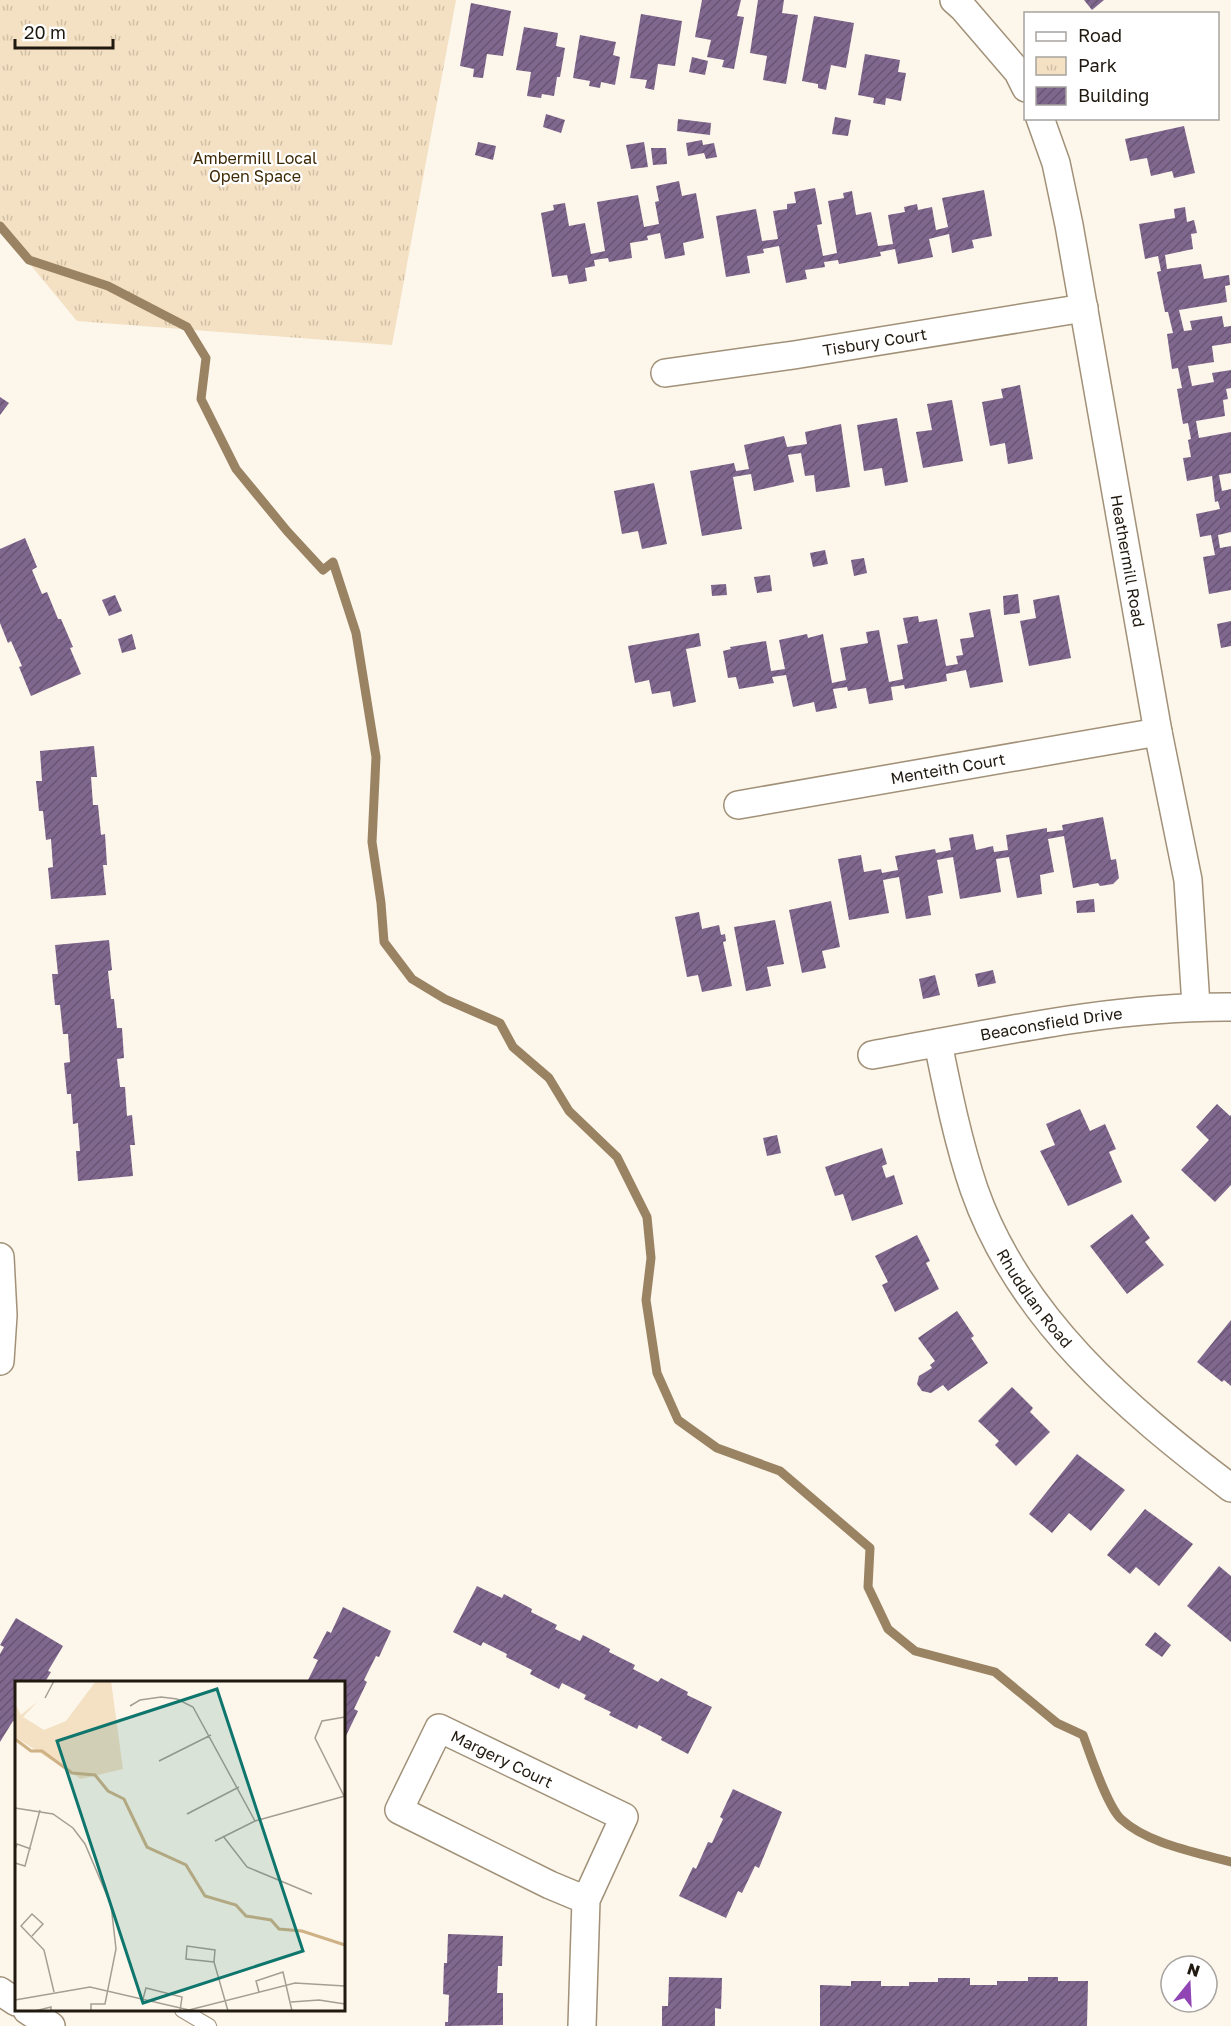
<svg xmlns="http://www.w3.org/2000/svg" width="1231" height="2026" viewBox="0 0 1231 2026" font-family="'Golos Text',sans-serif">
	<defs>
		<pattern id="park-tufts" width="24" height="20" patternUnits="userSpaceOnUse" patternTransform="scale(1.5)"><rect width="24" height="20" fill="#f4e0c3"/><path d="M3 7l-1-3M5 7V3M7 7l1-3M15 17l-1-3M17 17v-4M19 17l1-3" fill="none" stroke="#d1c0a6"/></pattern>
		<pattern id="building-hatch" width="6" height="6" patternUnits="userSpaceOnUse" patternTransform="scale(1.5)"><rect width="6" height="6" fill="#80678e"/><path d="M-1 1l2-2M0 6l6-6M5 7l2-2" fill="none" stroke="#685473"/></pattern>
	</defs>
	<rect width="100%" height="100%" fill="#fdf6eb"/>
	<polygon fill="url(#park-tufts)" points="0,0 456,0 392,345 77,321 0,228"/>
	<g fill="none" stroke-linecap="round" stroke-linejoin="round">
		<path stroke="#9a8363" stroke-width="9" d="M0,226L29,260L108,286L187,327L206,358L201,399L236,469L287,531L323,570L333,562L356,633L376,757L372,842L381,903L384,942L412,979L445,999L500,1023L513,1047L549,1078L569,1111L617,1157L647,1217L651,1258L646,1300L657,1373L678,1420L717,1448L780,1471L870,1548L868,1587L888,1629L915,1651L995,1672L1057,1723L1083,1735C1090,1754 1107,1806 1121,1819C1148,1844 1196,1852 1231,1862"/>
	</g>
	<g fill="url(#building-hatch)">
		<polygon points="702,0 741,0 737,16 744,17 734,69 722,67 724,60 707,57 711,40 695,37"/>
		<polygon points="758,0 784,0 782,13 798,15 786,84 763,80 767,56 750,53"/>
		<polygon points="1084,0 1104,0 1092,10"/>
		<polygon points="471,3 511,11 503,56 487,54 483,78 473,77 474,69 460,66"/>
		<polygon points="641,14 682,21 675,66 658,64 654,90 645,88 647,80 630,78"/>
		<polygon points="814,16 854,23 846,68 831,65 826,90 818,88 818,84 802,81"/>
		<polygon points="524,27 558,33 556,46 565,48 560,77 557,77 554,96 542,94 541,98 527,96 531,72 516,70"/>
		<polygon points="580,35 616,42 613,55 620,57 615,85 601,82 600,88 589,86 590,81 573,78"/>
		<polygon points="865,54 900,60 898,72 906,73 901,101 886,98 885,105 873,103 874,98 858,95"/>
		<polygon points="692,57 708,61 705,75 689,72"/>
		<polygon points="546,114 565,120 561,133 543,127"/>
		<polygon points="835,117 851,120 848,136 832,134"/>
		<polygon points="678,119 711,123 710,135 677,131"/>
		<polygon points="1184,126 1195,173 1174,178 1172,171 1151,176 1147,158 1130,161 1125,139"/>
		<polygon points="702,140 703,145 714,143 717,157 706,159 704,153 688,156 686,143"/>
		<polygon points="478,142 496,146 493,160 475,155"/>
		<polygon points="644,142 648,167 631,169 626,145"/>
		<polygon points="651,148 666,148 667,164 653,165"/>
		<polygon points="679,181 682,196 696,193 704,238 683,243 685,255 665,259 660,233 647,236 648,240 630,243 632,258 609,262 608,258 594,260 595,266 585,268 587,281 569,284 567,275 552,277 541,213 554,210 553,205 565,203 569,226 585,223 591,254 605,251 597,202 638,195 644,227 659,224 655,202 659,201 656,186"/>
		<polygon points="815,188 822,224 817,225 823,256 837,253 828,201 844,198 843,193 852,191 856,215 871,212 878,246 893,244 888,215 905,212 904,207 917,204 918,210 932,207 936,230 948,227 942,198 984,190 992,236 972,240 974,248 952,253 949,234 929,239 933,257 898,264 895,249 880,252 881,256 839,264 838,260 824,262 825,267 805,270 807,279 786,283 779,246 763,249 764,253 747,256 750,273 726,277 716,216 756,209 762,241 778,239 773,211 787,209 787,204 796,203 794,192"/>
		<polygon points="1185,207 1187,222 1194,220 1197,233 1191,234 1193,249 1165,255 1167,269 1201,264 1204,279 1229,275 1230,285 1225,286 1227,302 1179,310 1184,331 1192,330 1190,321 1222,316 1224,327 1231,326 1231,343 1212,346 1214,362 1188,366 1192,386 1214,382 1212,373 1231,370 1231,388 1226,389 1228,399 1223,400 1225,416 1196,421 1199,438 1231,432 1231,473 1219,475 1222,491 1231,489 1231,532 1218,535 1220,548 1231,546 1231,590 1209,594 1203,557 1215,555 1211,535 1200,537 1196,514 1220,509 1218,501 1215,502 1212,476 1187,481 1183,458 1191,457 1188,440 1191,439 1188,423 1183,424 1177,389 1182,388 1178,368 1172,369 1167,334 1173,333 1168,312 1165,312 1157,272 1161,271 1158,256 1145,259 1139,224 1175,218 1174,209"/>
		<polygon points="1020,385 1033,459 1008,464 1005,443 990,446 982,402 1003,398 1001,389"/>
		<polygon points="0,397 9,403 0,415"/>
		<polygon points="952,400 963,461 923,468 916,432 932,430 927,404"/>
		<polygon points="897,418 908,482 885,486 882,468 864,471 857,425"/>
		<polygon points="841,424 850,487 816,492 814,475 805,476 801,453 788,455 794,482 754,491 751,474 733,477 742,529 702,536 690,471 734,463 736,471 749,469 744,445 784,436 787,447 807,444 805,432"/>
		<polygon points="654,483 667,544 642,549 638,531 622,534 614,491"/>
		<polygon points="25,538 37,567 32,570 42,594 47,592 58,619 61,619 73,647 70,648 81,674 31,696 19,667 22,666 11,641 8,643 0,623 0,549"/>
		<polygon points="825,550 828,564 813,567 810,553"/>
		<polygon points="864,558 867,573 854,576 851,560"/>
		<polygon points="770,575 772,591 757,593 754,577"/>
		<polygon points="726,584 727,595 712,596 711,585"/>
		<polygon points="1018,594 1020,613 1004,615 1003,596"/>
		<polygon points="115,595 122,611 109,616 102,600"/>
		<polygon points="1059,595 1071,658 1029,666 1020,621 1036,618 1033,600"/>
		<polygon points="990,609 1003,682 970,688 966,670 946,674 947,681 905,689 904,685 891,687 893,700 869,704 866,688 848,691 847,687 833,689 837,708 816,712 814,702 793,707 786,675 772,677 774,683 739,689 736,677 728,678 723,651 731,649 730,647 766,641 771,671 785,669 779,640 807,634 808,638 823,634 832,683 846,680 840,648 868,643 866,632 879,630 889,682 903,679 897,645 908,643 903,618 918,616 919,622 937,619 946,666 958,664 956,656 963,655 960,639 974,637 969,613"/>
		<polygon points="1231,621 1231,646 1221,648 1217,624"/>
		<polygon points="699,633 701,646 686,649 696,702 673,707 670,691 652,694 649,680 635,683 628,646"/>
		<polygon points="132,634 136,649 122,653 118,639"/>
		<polygon points="94,746 97,777 91,777 93,805 98,805 101,835 105,834 107,865 103,865 106,895 51,899 48,868 53,867 51,839 46,840 43,811 39,811 36,781 42,781 40,751"/>
		<polygon points="1103,817 1111,860 1116,859 1119,878 1113,884 1100,886 1098,883 1073,888 1064,836 1048,839 1054,872 1040,875 1042,894 1017,898 1009,857 996,859 1001,892 960,899 953,857 937,860 943,893 928,896 931,915 906,919 899,877 883,880 889,913 849,920 838,859 861,855 864,872 881,869 882,873 898,870 895,856 935,849 936,853 951,850 949,838 973,834 976,850 993,846 994,852 1008,850 1006,835 1047,828 1047,832 1063,830 1062,825"/>
		<polygon points="1094,899 1095,912 1077,913 1076,901"/>
		<polygon points="831,901 840,947 822,951 826,968 802,973 789,910"/>
		<polygon points="699,912 702,929 719,925 721,935 725,934 726,941 723,942 732,986 702,992 698,975 687,977 675,917"/>
		<polygon points="775,920 784,964 767,967 771,986 746,991 734,927"/>
		<polygon points="109,940 112,970 108,971 111,999 114,999 117,1028 122,1028 124,1058 117,1059 120,1087 125,1087 127,1116 132,1115 135,1145 130,1145 133,1176 78,1181 76,1151 80,1151 78,1123 73,1124 71,1094 67,1094 64,1063 70,1062 68,1034 63,1034 60,1005 55,1005 52,974 58,974 55,945"/>
		<polygon points="993,970 996,983 978,987 975,974"/>
		<polygon points="935,975 940,995 923,999 919,979"/>
		<polygon points="1217,1104 1230,1116 1231,1115 1231,1185 1215,1202 1181,1170 1209,1140 1196,1127"/>
		<polygon points="1080,1109 1090,1131 1105,1124 1116,1149 1109,1152 1122,1182 1068,1206 1040,1151 1055,1145 1046,1124"/>
		<polygon points="777,1135 781,1153 767,1156 763,1138"/>
		<polygon points="882,1148 887,1164 882,1166 886,1178 894,1175 903,1204 852,1221 843,1194 835,1196 825,1167"/>
		<polygon points="1132,1214 1150,1238 1145,1242 1164,1265 1127,1294 1090,1246"/>
		<polygon points="917,1235 930,1261 926,1263 939,1289 895,1312 882,1285 888,1282 875,1256"/>
		<polygon points="957,1311 974,1336 971,1338 988,1363 948,1391 943,1385 931,1393 922,1391 917,1384 919,1376 932,1368 930,1365 935,1361 918,1338"/>
		<polygon points="1231,1320 1231,1386 1224,1380 1222,1382 1197,1362"/>
		<polygon points="1012,1387 1033,1408 1030,1412 1050,1432 1016,1466 995,1445 999,1441 978,1421"/>
		<polygon points="1077,1454 1125,1490 1091,1531 1069,1513 1052,1533 1029,1514"/>
		<polygon points="1145,1509 1193,1544 1159,1586 1136,1567 1130,1574 1107,1555"/>
		<polygon points="1219,1566 1231,1576 1231,1642 1187,1606"/>
		<polygon points="477,1586 502,1598 504,1594 532,1609 531,1612 557,1625 555,1629 580,1641 583,1635 610,1649 609,1652 635,1665 633,1669 658,1682 661,1678 688,1692 687,1695 712,1707 688,1754 661,1740 662,1737 639,1725 637,1729 609,1715 611,1712 584,1699 586,1695 562,1683 559,1689 530,1674 532,1670 506,1657 507,1654 483,1642 481,1646 453,1632"/>
		<polygon points="343,1607 391,1631 379,1657 376,1656 364,1680 367,1682 354,1709 358,1711 344,1740 344,1682 307,1682 318,1660 313,1658 327,1631 331,1633"/>
		<polygon points="16,1618 63,1646 48,1671 51,1672 45,1682 16,1682 16,1723 13,1721 0,1742 0,1654 4,1647 0,1645"/>
		<polygon points="1155,1632 1171,1645 1162,1657 1145,1645"/>
		<polygon points="733,1789 782,1812 759,1868 755,1866 742,1893 738,1891 726,1918 679,1896 693,1867 696,1869 708,1842 712,1843 723,1819 720,1817"/>
		<polygon points="448,1934 503,1936 502,1966 498,1966 497,1993 503,1993 503,2025 445,2026 445,2022 448,2022 449,1995 443,1994 444,1963 447,1963"/>
		<polygon points="669,1977 722,1978 721,2009 715,2008 715,2026 662,2026 662,2006 668,2006"/>
		<polygon points="1028,1977 1058,1977 1058,1981 1088,1981 1087,2026 820,2026 820,1985 851,1986 851,1981 881,1981 881,1986 909,1986 909,1982 938,1982 938,1978 970,1978 970,1985 997,1985 997,1981 1028,1981"/>
	</g>
	<g fill="none" stroke-linecap="round" stroke-linejoin="round">
		<g stroke="#a19178" stroke-width="16">
			<polyline id="service" points="182,2010 209,2026"/>
		</g>
		<g stroke="#a19178" stroke-width="30">
			<g id="minor">
				<polyline points="954,0 963,8 1018,72 1026,88"/>
				<path id="s1" d="M1040,118L1056,163L1069,225L1158,732L1188,880L1196,1006"/>
				<path id="s2" d="M665,373L794,355L1084,308"/>
				<path id="s3" d="M738,805L1158,732"/>
				<path id="s4" d="M938,1043C948,1092 958,1142 974,1189C1019,1318 1126,1408 1231,1488"/>
				<path id="s5" d="M872,1055C990,1034 1110,1006 1231,1007"/>
				<polyline points="0,1257 3,1315 0,1361"/>
				<polyline points="0,1991 16,2002"/>
				<polyline points="27,2010 51,2026"/>
				<polyline points="582,2026 586,1900 624,1817 439,1728 399,1810 550,1885 586,1900"/>
			</g>
		</g>
		<use href="#service" stroke="#fff" stroke-width="14"/>
		<use href="#minor" stroke="#fff" stroke-width="27"/>
	</g>
	<g text-anchor="middle" dominant-baseline="central" stroke-width="4.5" stroke-linejoin="round" paint-order="stroke">
		<g font-size="16" fill="#3e2905" stroke="#fff">
			<text x="255" y="158">Ambermill Local<tspan x="255" dy="18">Open Space</tspan></text>
		</g>
		<g font-size="16" fill="#201910" stroke="#fff">
			<text stroke="none"><textPath href="#s2" startOffset="212">Tisbury Court</textPath></text>
			<text stroke="none"><textPath href="#s1" startOffset="452">Heathermill Road</textPath></text>
			<text stroke="none"><textPath href="#s3" startOffset="213">Menteith Court</textPath></text>
			<text stroke="none"><textPath href="#s5" startOffset="182">Beaconsfield Drive</textPath></text>
			<text stroke="none"><textPath href="#s4" startOffset="276">Rhuddlan Road</textPath></text>
			<text transform="translate(502 1759) rotate(26)">Margery Court</text>
		</g>
	</g>
	<g transform="translate(15 1681)">
		<rect width="330" height="330" fill="#fdf6eb"/>
		<path d="M81,0H96L108,88L66,98L0,56V22L6,34L22,21L8,36L29,49L51,40Z" fill="#f4e0c3"/>
		<path fill="none" stroke="#cfb186" stroke-width="3" d="M0,58L16,70H27L57,92L80,94L93,110L109,118L132,166L171,184L190,215L221,224L231,235L256,239L264,248L287,250L330,264"/>
		<path fill="none" stroke="#a59e93" stroke-width="1.5" d="M30,17L39,0M115,25L125,19L146,16L162,18L178,26L240,140M330,36L307,40L300,57L330,117M144,80L196,54M0,127L38,133L58,147L70,163L96,224L101,268L90,323H76V330M172,133L224,106M208,155L232,186L297,213M200,160L240,140L330,115M0,168L2,163L16,168M0,182L10,185L25,129M17,255L28,243L17,233L6,245L29,269L39,311M199,281L171,278L172,265L200,269L199,281L213,330M244,311L241,300L268,291L277,330M128,318L131,307L167,316L165,330M0,319L75,306L174,329L280,302L330,305M276,321L304,319L330,323M20,330L36,326V330"/>
		<path fill="#0f766e" fill-opacity="0.15" stroke="#0f766e" stroke-width="3" d="M202,8L288,270L128,322L42,60Z"/>
		<rect width="330" height="330" fill="none" stroke="#201910" stroke-width="3"/>
	</g>
	<rect x="1024" y="12" width="195" height="108" fill="#ffffff" stroke="#a6a39f" stroke-width="1.5"/>
	<rect x="1036" y="32" width="30" height="9" fill="#ffffff" stroke="#a6a39f" stroke-width="1.5"/>
	<text x="1078" y="42" font-size="18" fill="#201910">Road</text>
	<rect x="1036" y="57" width="30" height="18" fill="url(#park-tufts)" stroke="#a6a39f" stroke-width="1.5"/>
	<text x="1078" y="72" font-size="18" fill="#201910">Park</text>
	<rect x="1036" y="87" width="30" height="18" fill="url(#building-hatch)" stroke="#a6a39f" stroke-width="1.5"/>
	<text x="1078" y="102" font-size="18" fill="#201910">Building</text>
	<g transform="translate(1189 1984) rotate(18)"><circle r="28" fill="#ffffff" stroke="#a6a39f" stroke-width="1.5"/>
	<path d="M0-4.5L10 22L0 15L-10 22Z" fill="#9144b4"/>
	<text y="-9" font-size="16" font-weight="bold" text-anchor="middle" fill="#201910">N</text>
	</g>
	<path d="M15 39v9h98v-9" fill="none" stroke="#201910" stroke-width="3"/>
	<text x="24" y="39" font-size="18" fill="#201910" stroke="#ffffff" stroke-width="4.5" paint-order="stroke">20 m</text>
</svg>
